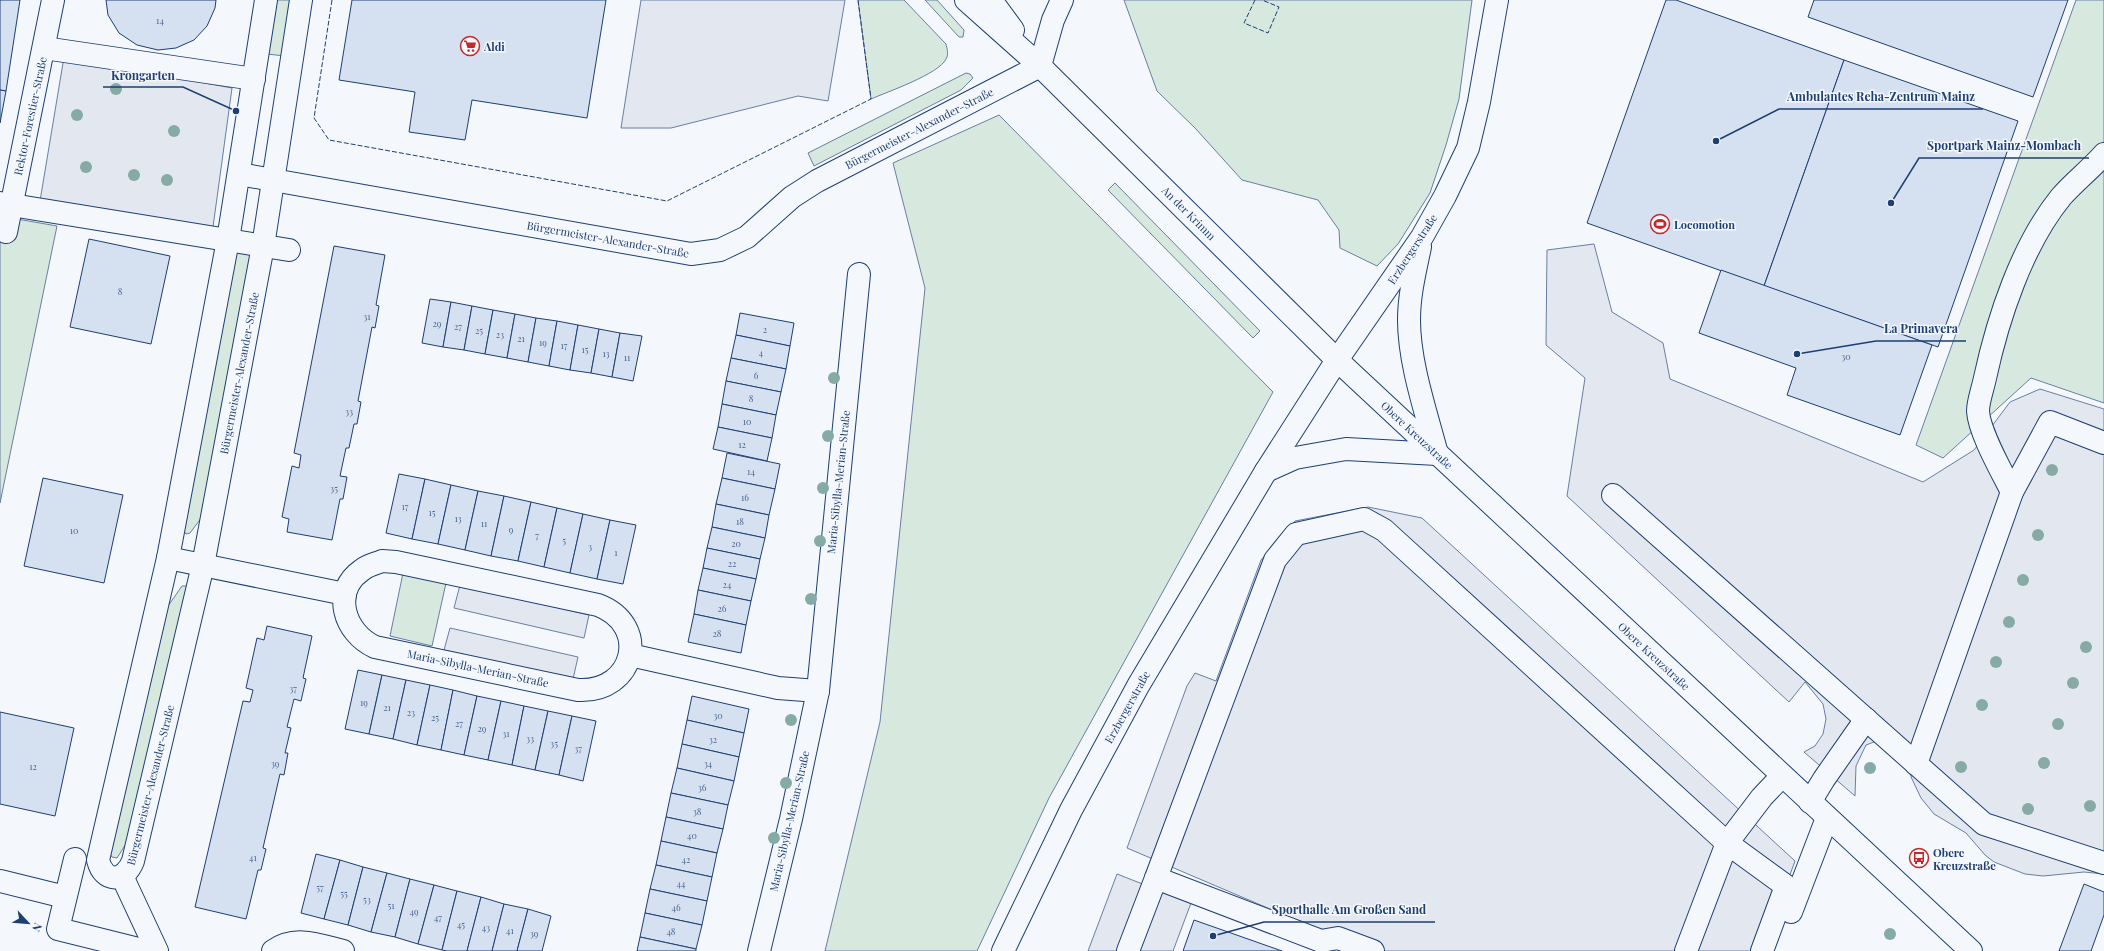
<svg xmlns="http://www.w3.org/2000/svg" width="2104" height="951" viewBox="0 0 2104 951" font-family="'Playfair Display',serif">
	<rect width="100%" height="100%" fill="#f4f7fb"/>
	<g fill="#d7e8df" stroke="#687fa3">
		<polygon points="275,0 294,0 285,56 267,54"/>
		<path d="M858,0H904L946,44C947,49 949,54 946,59C939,74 887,92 871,99Z"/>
		<polygon points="925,0 937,0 964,30 963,37 959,37"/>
		<polygon points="1124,0 1472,0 1459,99 1446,145 1430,193 1398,244 1377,266 1340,248 1339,230 1318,200 1242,180 1195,128 1157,91"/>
		<polygon points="2076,0 2104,0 2104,403 2031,378 1943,458 1916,445"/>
		<polygon points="966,73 970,74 973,78 961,90 814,166 808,153"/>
		<polygon points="999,115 1273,392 1049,798 977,951 825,951 880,722 925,288 893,163"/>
		<polygon points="1115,183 1260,331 1253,338 1108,190"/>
		<polygon points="0,216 57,226 0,503"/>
		<polygon points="237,251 253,253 202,517 190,533 186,534 181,527"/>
		<polygon points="403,573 446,583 432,646 390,636"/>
		<polygon points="182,586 187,586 131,836 117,858 112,857 109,852 163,620 168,606"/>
	</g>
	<g fill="#e3e8f0" stroke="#687fa3">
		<polygon points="641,0 845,0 828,101 798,96 671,128 621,128"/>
		<polygon points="64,57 232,88 213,227 40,201"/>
		<polygon points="1594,244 1612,312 1663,343 1670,379 1923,482 1974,450 2010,402 2040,389 2104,409 2104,874 2084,872 2043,876 2025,874 1994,862 1985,855 1966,833 1934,814 1921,798 1912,779 1903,754 1888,743 1874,742 1866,745 1856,766 1855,796 1804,752 1815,746 1823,734 1826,719 1823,704 1805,682 1789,702 1567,496 1585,378 1546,345 1547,250"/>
		<polygon points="1368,507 1422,518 1795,861 1762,951 1373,951 1338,938 1127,848 1187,686 1195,673 1216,681 1261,560 1295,521"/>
		<polygon points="460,585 589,615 584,638 454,608"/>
		<polygon points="450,628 578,657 573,679 444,650"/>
		<polygon points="1117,874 1191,903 1173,951 1088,951"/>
	</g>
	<g fill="#d5e0f0" stroke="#1d3f73">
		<polygon points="0,0 20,0 6,91 0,90"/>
		<polygon points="106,0 216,0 215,8 207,26 194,40 176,48 158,50 137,45 119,33 108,15"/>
		<polygon points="352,0 606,0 587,118 472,100 465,140 409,132 415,92 339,80"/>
		<polygon points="1666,0 1676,0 1844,60 1764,286 1587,223"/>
		<polygon points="1814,0 2068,0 2033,97 1808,17"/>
		<polygon points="1844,60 2018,121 1938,347 1764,286"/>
		<polygon points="0,90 6,91 0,123"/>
		<polygon points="89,239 170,256 151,344 70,327"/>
		<polygon points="334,246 385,255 376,305 379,306 375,328 372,327 358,401 361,402 357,424 354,424 349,448 346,448 340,476 347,477 343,499 340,499 332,540 287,532 289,519 282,517 292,466 299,468 301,455 294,453"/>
		<polygon points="1721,270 1932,345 1900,435 1787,395 1796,368 1699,333"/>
		<polygon points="430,299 451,302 443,347 422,343"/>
		<polygon points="451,302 472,306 464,350 443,347"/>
		<polygon points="472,306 493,310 485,354 464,350"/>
		<polygon points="493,310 515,314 507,358 485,354"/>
		<polygon points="740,313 794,323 790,346 736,335"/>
		<polygon points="515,314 536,318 528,362 507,358"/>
		<polygon points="536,318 557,321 549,366 528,362"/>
		<polygon points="557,321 578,325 570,370 549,366"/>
		<polygon points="578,325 599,329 591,373 570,370"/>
		<polygon points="599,329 620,333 612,377 591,373"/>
		<polygon points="620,333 642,336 633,381 612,377"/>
		<polygon points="736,335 790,346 786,369 731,358"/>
		<polygon points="731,358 786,369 781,392 726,381"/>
		<polygon points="726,381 781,392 776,415 722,404"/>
		<polygon points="722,404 776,415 772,438 718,427"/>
		<polygon points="718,427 772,438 767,461 713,449"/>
		<polygon points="727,453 780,464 775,489 722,478"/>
		<polygon points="399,474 425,479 412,539 386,533"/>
		<polygon points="43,478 123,495 104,583 24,566"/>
		<polygon points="722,478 775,489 769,515 716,504"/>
		<polygon points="425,479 451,485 438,544 412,539"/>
		<polygon points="451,485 478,491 465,550 438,544"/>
		<polygon points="478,491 504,496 491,556 465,550"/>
		<polygon points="504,496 531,502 518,561 491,556"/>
		<polygon points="531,502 557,508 544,567 518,561"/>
		<polygon points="716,504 769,515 765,538 712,527"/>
		<polygon points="557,508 583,514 570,573 544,567"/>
		<polygon points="583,514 610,520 597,579 570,573"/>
		<polygon points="610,520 636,525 623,584 597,579"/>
		<polygon points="712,527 765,538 760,559 707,548"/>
		<polygon points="707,548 760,559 756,579 703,568"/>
		<polygon points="703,568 756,579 751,601 698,590"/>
		<polygon points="698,590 751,601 746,625 694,614"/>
		<polygon points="694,614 746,625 741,653 688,642"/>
		<polygon points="267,626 312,636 303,678 306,679 301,701 294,699 287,727 291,728 285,753 288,753 284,775 280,774 263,848 266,849 261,870 258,870 246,919 195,907 243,701 250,702 253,690 246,688 257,638 264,640"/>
		<polygon points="358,670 382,675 369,734 345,729"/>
		<polygon points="382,675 406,680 393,739 369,734"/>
		<polygon points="406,680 430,685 417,745 393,739"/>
		<polygon points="430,685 453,690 441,750 417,745"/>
		<polygon points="453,690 477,696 464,755 441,750"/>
		<polygon points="477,696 501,701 488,760 464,755"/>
		<polygon points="692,696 749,709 744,733 687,720"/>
		<polygon points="501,701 524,706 512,765 488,760"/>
		<polygon points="524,706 548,711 535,770 512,765"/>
		<polygon points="548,711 572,716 559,775 535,770"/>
		<polygon points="0,712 74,728 55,816 0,804"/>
		<polygon points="572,716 596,721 583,781 559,775"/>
		<polygon points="687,720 744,733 739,757 682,744"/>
		<polygon points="682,744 739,757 734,781 677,768"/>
		<polygon points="677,768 734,781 728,805 671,793"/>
		<polygon points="671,793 728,805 723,829 666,817"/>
		<polygon points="666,817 723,829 717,853 661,841"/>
		<polygon points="661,841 717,853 712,877 656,865"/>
		<polygon points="316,854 340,860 324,919 301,913"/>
		<polygon points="340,860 363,867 348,925 324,919"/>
		<polygon points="656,865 712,877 707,901 650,889"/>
		<polygon points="363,867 387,873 371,932 348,925"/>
		<polygon points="387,873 410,879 395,937 371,932"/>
		<polygon points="410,879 434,885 418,944 395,937"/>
		<polygon points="2084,884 2104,892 2104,915 2091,951 2059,951"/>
		<polygon points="434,885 457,891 442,950 418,944"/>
		<polygon points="650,889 707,901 702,925 645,913"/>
		<polygon points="457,891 481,897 467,951 447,951 442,950"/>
		<polygon points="481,897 504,904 492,951 467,951"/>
		<polygon points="504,904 528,909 517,951 492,951"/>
		<polygon points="528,909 551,916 542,951 517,951"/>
		<polygon points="645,913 702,925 696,949 640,937"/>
		<polygon points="1194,920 1282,951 1183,951"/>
		<polygon points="640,937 696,949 696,951 637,951"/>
	</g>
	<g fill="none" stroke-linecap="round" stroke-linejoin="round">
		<g stroke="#1d3f73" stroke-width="24">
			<g id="minor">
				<path d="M266,0L228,240L168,558L98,860C104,884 125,882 133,861L203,565L263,246L301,0"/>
				<polyline points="966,0 1040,66"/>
				<polyline points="991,0 1013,30"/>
				<polyline points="44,48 254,79"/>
				<polyline points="239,174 691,254 720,250 747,237 792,197 817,181 1040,66"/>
				<polyline points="0,203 289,250"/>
				<polyline points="6,232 53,0"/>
				<polyline points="1337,360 1971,951"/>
				<polyline points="1266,471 1295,458 1346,449 1437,454"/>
				<path d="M2012,492C2002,472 1979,432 1978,411C1978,401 1983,388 1985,378C1998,318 2022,245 2061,197C2074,182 2091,169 2104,154"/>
				<polyline points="1613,495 1984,824 2104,863"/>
				<polyline points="168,558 345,594"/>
				<path d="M382,561L396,562L598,605C651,625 635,693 578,690L375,647C344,633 331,591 362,570C368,565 375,564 382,561Z"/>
				<polyline points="630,655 778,688 818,691"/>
				<polyline points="1916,764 2012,492 2050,422 2104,443"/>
				<polyline points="1810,802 1824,779 1866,719"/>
				<polyline points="75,859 58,929 146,951"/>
				<polyline points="122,876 157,951"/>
				<polyline points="0,881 65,897"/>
				<polyline points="1791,912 1827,818"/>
				<path d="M273,951C295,935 319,945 343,951"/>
				<polyline points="759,951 791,819 818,691 859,274"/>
				<polyline points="1128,951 1156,878"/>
				<polyline points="1373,951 1338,938 1321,941 1156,878 1275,560 1296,534 1364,519 1384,530 1727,843 1786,886 1762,951"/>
				<polyline points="1686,951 1727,843 1762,797 1782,776"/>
			</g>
		</g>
		<g stroke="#1d3f73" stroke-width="24">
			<g id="major">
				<polyline points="1062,0 1053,20 1040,66 1337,360"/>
				<path d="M1420,247C1415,271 1409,295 1409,320C1409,363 1426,412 1437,454"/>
				<polyline points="1003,951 1071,810 1138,686 1266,471 1337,360 1422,237 1445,196 1468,148 1479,102 1497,0"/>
			</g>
		</g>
		<use href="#minor" stroke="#f4f7fb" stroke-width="22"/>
		<use href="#major" stroke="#f4f7fb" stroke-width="22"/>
		<g stroke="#1d3f73" stroke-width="1" stroke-dasharray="5 2" stroke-linecap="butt">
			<polyline points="332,0 314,118 329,140 667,201 871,99 858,0"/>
			<polyline points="1255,0 1244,23 1268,33 1279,7 1262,0"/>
		</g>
	</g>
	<g fill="#86aba6">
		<circle cx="116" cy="89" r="6"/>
		<circle cx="77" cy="115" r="6"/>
		<circle cx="174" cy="131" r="6"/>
		<circle cx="86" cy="167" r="6"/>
		<circle cx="134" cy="175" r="6"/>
		<circle cx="167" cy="180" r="6"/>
		<circle cx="834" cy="378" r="6"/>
		<circle cx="828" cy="436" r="6"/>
		<circle cx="2052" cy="470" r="6"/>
		<circle cx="823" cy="488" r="6"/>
		<circle cx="2038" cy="535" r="6"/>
		<circle cx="820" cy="541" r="6"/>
		<circle cx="2023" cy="580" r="6"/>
		<circle cx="811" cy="599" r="6"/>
		<circle cx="2009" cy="622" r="6"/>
		<circle cx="2086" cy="647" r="6"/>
		<circle cx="1996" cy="662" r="6"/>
		<circle cx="2073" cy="683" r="6"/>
		<circle cx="1982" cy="705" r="6"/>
		<circle cx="791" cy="720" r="6"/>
		<circle cx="2058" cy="724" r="6"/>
		<circle cx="2044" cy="763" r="6"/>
		<circle cx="1961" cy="767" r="6"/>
		<circle cx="1870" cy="768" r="6"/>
		<circle cx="786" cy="783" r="6"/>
		<circle cx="2090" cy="806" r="6"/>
		<circle cx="2028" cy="809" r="6"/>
		<circle cx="774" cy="838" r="6"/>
		<circle cx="1890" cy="934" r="6"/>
	</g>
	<defs>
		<g id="supermarket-ring" transform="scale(1)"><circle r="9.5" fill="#f4f7fb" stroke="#c62828" stroke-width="1.5"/><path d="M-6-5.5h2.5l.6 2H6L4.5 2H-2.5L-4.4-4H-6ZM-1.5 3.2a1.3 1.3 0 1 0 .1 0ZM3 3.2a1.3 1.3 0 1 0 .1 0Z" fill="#c62828"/></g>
		<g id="stadium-ring" transform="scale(1)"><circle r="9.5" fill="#f4f7fb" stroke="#c62828" stroke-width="1.5"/><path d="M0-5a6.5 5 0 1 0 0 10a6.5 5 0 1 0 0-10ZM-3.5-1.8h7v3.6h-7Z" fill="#c62828"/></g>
		<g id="bus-ring" transform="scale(1)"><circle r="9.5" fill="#f4f7fb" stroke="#c62828" stroke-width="1.5"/><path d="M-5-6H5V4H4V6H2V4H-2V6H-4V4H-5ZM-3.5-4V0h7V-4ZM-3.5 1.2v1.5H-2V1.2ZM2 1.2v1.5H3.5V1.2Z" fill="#c62828"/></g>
	</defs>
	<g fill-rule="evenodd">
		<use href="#supermarket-ring" x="470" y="46"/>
		<use href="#stadium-ring" x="1660" y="224"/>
		<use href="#bus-ring" x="1919" y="858"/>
	</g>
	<g text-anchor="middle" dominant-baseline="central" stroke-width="3" stroke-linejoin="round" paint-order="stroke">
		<g font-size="9" fill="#4b6792">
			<text x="160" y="20">14</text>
			<text x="120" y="291">8</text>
			<text x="367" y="316">31</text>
			<text x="437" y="323">29</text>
			<text x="458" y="326">27</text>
			<text x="765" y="329">2</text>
			<text x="479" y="330">25</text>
			<text x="500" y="334">23</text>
			<text x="521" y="338">21</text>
			<text x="543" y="342">19</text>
			<text x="564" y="345">17</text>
			<text x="585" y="349">15</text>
			<text x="761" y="352">4</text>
			<text x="606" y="353">13</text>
			<text x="1846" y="356">30</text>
			<text x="627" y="357">11</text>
			<text x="756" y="375">6</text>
			<text x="751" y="398">8</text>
			<text x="349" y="411">33</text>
			<text x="747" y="421">10</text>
			<text x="742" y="444">12</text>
			<text x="751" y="471">14</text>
			<text x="334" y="488">35</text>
			<text x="745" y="497">16</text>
			<text x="405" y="506">17</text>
			<text x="432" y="512">15</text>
			<text x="458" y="518">13</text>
			<text x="740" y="521">18</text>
			<text x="484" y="523">11</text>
			<text x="511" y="529">9</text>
			<text x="74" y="530">10</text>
			<text x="537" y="535">7</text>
			<text x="564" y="540">5</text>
			<text x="736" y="543">20</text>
			<text x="590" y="546">3</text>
			<text x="616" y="552">1</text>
			<text x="732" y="563">22</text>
			<text x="727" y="584">24</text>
			<text x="722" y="608">26</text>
			<text x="717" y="633">28</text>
			<text x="293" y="688">37</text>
			<text x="364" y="702">19</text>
			<text x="387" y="707">21</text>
			<text x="411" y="712">23</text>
			<text x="718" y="715">30</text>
			<text x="435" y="717">25</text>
			<text x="459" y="723">27</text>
			<text x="482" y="728">29</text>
			<text x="506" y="733">31</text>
			<text x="530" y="738">33</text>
			<text x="713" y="739">32</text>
			<text x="554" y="743">35</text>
			<text x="578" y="748">37</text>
			<text x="275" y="763">39</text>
			<text x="708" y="763">34</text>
			<text x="33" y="766">12</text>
			<text x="702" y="787">36</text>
			<text x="697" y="811">38</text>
			<text x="692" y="835">40</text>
			<text x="253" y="857">41</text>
			<text x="686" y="859">42</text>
			<text x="681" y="883">44</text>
			<text x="320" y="887">57</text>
			<text x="344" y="893">55</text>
			<text x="367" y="899">53</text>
			<text x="391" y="905">51</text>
			<text x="676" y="907">46</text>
			<text x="414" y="911">49</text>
			<text x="438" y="917">47</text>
			<text x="461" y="924">45</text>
			<text x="486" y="927">43</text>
			<text x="510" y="930">41</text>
			<text x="671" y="931">48</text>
			<text x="534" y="933">39</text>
		</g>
		<g font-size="11" font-weight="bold" fill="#1d3f73" stroke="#f4f7fb" text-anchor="start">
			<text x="484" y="46">Aldi</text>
			<text x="1674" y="224">Locomotion</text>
			<text x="1933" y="852">Obere<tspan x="1933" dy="13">Kreuzstraße</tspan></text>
		</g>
		<g font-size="11" fill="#1d3f73" stroke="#f4f7fb">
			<text transform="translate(30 116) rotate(-78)">Rektor-Forestier-Straße</text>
			<text transform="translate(919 128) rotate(-27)">Bürgermeister-Alexander-Straße</text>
			<text transform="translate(1189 213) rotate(45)">An der Krimm</text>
			<text transform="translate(608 239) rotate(10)">Bürgermeister-Alexander-Straße</text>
			<text transform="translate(1412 249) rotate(-57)">Erzbergerstraße</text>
			<text transform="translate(239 373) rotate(-79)">Bürgermeister-Alexander-Straße</text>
			<text transform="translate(1417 435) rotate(43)">Obere Kreuzstraße</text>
			<text transform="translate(838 482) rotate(-84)">Maria-Sibylla-Merian-Straße</text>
			<text transform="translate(1654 656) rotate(43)">Obere Kreuzstraße</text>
			<text transform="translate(478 668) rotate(12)">Maria-Sibylla-Merian-Straße</text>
			<text transform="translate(1127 707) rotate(-61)">Erzbergerstraße</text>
			<text transform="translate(150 785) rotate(-76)">Bürgermeister-Alexander-Straße</text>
			<text transform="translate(789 821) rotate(-77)">Maria-Sibylla-Merian-Straße</text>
		</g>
	</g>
	<path fill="none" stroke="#1d3f73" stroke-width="1.5" d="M236 111L183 87H103M1716 141L1779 109H1983M1891 203L1919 158H2089M1797 354L1876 341H1966M1213 936L1264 922H1435"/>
	<g fill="#1d3f73" stroke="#f4f7fb" stroke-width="1.5">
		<circle cx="236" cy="111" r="4"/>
		<circle cx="1716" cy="141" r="4"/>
		<circle cx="1891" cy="203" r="4"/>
		<circle cx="1797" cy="354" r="4"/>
		<circle cx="1213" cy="936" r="4"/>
	</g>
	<g font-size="12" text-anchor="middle" font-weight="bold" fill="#1d3f73" stroke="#f4f7fb" stroke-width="3" stroke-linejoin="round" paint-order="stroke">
		<text x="143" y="80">Krongarten</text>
		<text x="1881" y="101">Ambulantes Reha-Zentrum Mainz</text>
		<text x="2004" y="150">Sportpark Mainz-Mombach</text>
		<text x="1921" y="333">La Primavera</text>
		<text x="1349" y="914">Sporthalle Am Großen Sand</text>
	</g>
	<g transform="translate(28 923) rotate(116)" stroke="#f4f7fb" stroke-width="3" paint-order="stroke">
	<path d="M0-3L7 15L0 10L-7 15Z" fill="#1d3f73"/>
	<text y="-6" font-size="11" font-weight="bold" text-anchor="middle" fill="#1d3f73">N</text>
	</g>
</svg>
